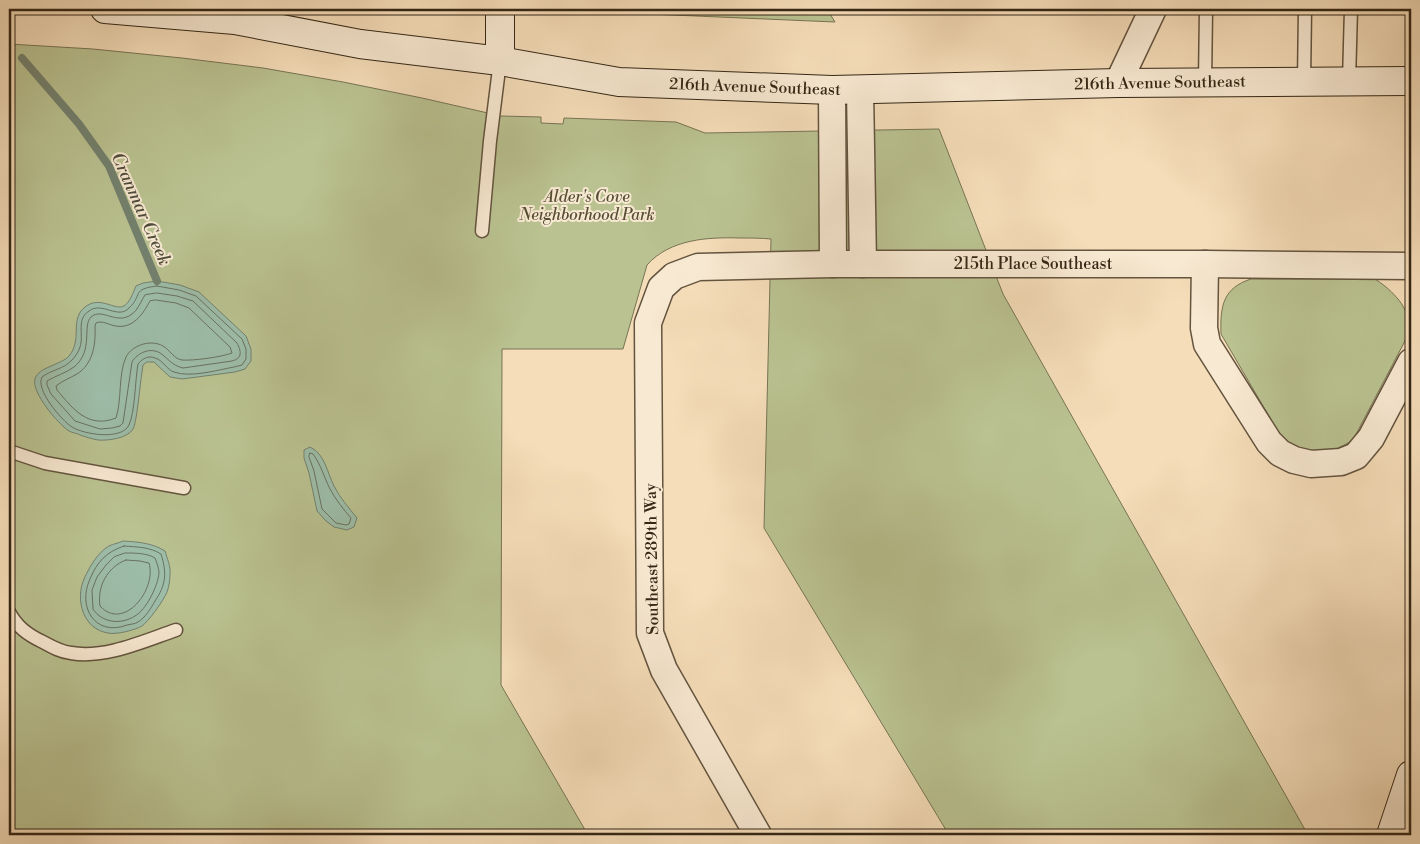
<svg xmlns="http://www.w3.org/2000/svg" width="1420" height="844" viewBox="0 0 1420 844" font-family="'Libre Bodoni',serif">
	<rect width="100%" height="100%" fill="#f5ddb9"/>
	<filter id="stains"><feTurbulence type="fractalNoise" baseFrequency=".004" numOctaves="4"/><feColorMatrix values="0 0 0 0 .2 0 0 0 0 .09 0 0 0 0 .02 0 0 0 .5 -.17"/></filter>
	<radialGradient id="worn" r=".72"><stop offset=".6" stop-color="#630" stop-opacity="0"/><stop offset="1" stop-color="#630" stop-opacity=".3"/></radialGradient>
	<g fill="#bac291" stroke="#777454">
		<polygon points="533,9 827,9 835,22"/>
		<path d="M9,44L93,49L182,58L263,68L343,82L422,98L501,116L541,117V123L563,124L564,118L676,122L705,133L939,129L1003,294L1308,835H949L764,528L771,239C761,238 751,238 740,238C708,237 670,239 647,265L623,349H502L501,685L588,835H9Z"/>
		<path d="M1251,279H1375C1389,288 1407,304 1409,323C1409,327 1407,334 1406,339L1353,440C1325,457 1313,455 1284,442L1221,334C1220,306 1223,288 1251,279Z"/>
	</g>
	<g fill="#9dbda9" stroke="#73816e">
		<path d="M157,281L180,285L199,292L246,336L251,349V361L245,369L235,372L182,379L170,377L154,362H147L143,365C140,383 139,401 136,418C135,421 135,426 133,429C128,438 108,441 98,440C92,439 86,437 80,435C77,433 72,433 69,431C58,424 31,392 35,379C38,367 61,365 69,356C83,339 69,320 85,307C100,295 115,311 124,306C130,302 133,293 136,286L143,283Z"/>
		<path d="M310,447C325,454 327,472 334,486C340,498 349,508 357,518L354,527L347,530L334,527L326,521L317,511L309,473L304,458V450Z"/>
		<path d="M123,541C139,542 152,543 165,551C167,558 171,567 170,574C170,579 169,587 167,592C164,600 148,622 142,626C135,630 116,635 108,633C83,629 75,600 84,579C89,568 97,553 109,546C113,544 119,543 123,541Z"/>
	</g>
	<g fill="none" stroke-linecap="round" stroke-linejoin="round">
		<g stroke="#687260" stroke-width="1">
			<path d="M157,286L179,290L196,296L242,339L246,349V359L242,365L234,367C218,370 190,378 174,372C167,370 163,360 155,358C148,355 142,359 138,364C135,381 135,412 129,425C121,441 83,434 72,427C61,420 35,389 42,377C51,370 64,369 72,360C75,357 79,351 80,347C84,335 76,319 89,311C102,301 118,320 129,308C143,295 131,289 157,286Z"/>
			<path d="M157,293L177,296L193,301L237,343C241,351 243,358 232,361L183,368C171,365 169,359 160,353C150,347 137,353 132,362L123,423L120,426L112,428L100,429L75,421L51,394L47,385V381C55,376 66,373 74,367C94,351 82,325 91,317C102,307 117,326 132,314C138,310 141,301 145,295Z"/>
			<path d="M156,300L176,303L189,308L230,347L232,353C222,357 192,361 182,360C174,359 170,350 163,346C151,339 132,345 126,357C118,375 122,400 116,418C88,429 73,409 57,390L56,386C62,381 70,378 77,374C93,364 96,344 95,326L96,323C103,320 108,325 116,326C133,329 143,314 150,301Z"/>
			<path d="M310,453L313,454C321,465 324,477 330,489C336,500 343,509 351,518L349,524L346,525L336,523L322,509L314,471L309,457Z"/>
			<path d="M124,546C137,547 150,547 161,554C167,573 166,585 155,601C151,608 145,618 138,622C135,624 131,624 127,625C95,637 77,607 90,579C97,562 106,552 124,546Z"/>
			<path d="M125,553C135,553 147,553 155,558C157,563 159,569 159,573C158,586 146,610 135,616C121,625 102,623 93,609L92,590L97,577L106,565L114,557Z"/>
			<path d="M126,560L140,561L149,563C157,589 124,632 100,606C97,587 107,567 126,560Z"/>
		</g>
		<polyline stroke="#73816e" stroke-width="8" points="22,58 79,124 109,166 157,281"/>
		<g stroke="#64543f" stroke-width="15">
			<g id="lane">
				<polyline points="1304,81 1305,9"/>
				<polyline points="1349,81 1351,9"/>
				<polyline points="1205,82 1206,9"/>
				<polyline points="482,231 490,141 500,61"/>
				<polyline points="9,451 45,463 184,488"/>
				<path d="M9,612C17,627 28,635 43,642C52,647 61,652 71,653C105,659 144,641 176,630"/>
			</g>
		</g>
		<g stroke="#64543f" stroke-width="29">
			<g id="street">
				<polyline points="1118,83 1153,9"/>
				<polyline points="832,90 833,264"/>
				<polyline points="860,90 863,264"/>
				<polyline points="1205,264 1204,328 1207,344 1269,442 1280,453 1294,460 1311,464 1341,462 1356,456 1371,438 1411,362"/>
				<polyline points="758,835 664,670 650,633 648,323 661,288 674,276 698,267 833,264 1205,264 1411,266"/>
			</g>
		</g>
		<g stroke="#342716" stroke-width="30">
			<g id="secondary">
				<polyline points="105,9 235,20 360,44 500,61 619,82 832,90 1118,83 1411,81"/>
				<polyline points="500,61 500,9"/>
				<polyline points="1391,835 1411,775"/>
			</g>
		</g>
		<use href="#lane" stroke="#f8e9d2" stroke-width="12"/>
		<use href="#street" stroke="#f8e9d2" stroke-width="26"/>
		<use href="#secondary" stroke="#f8e9d2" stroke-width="28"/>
	</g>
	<g text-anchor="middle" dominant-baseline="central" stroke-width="4" stroke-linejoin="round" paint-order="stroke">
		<g font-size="16" fill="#342716" stroke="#f8e9d2">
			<text transform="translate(1160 83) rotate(-1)">216th Avenue Southeast</text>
			<text transform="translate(755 87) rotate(2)">216th Avenue Southeast</text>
			<text x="1033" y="264">215th Place Southeast</text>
			<text transform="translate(652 559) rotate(-91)">Southeast 289th Way</text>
		</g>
		<g font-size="16" font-style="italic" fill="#564e35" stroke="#f8e9d2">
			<text x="587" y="197">Alder's Cove<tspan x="587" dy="18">Neighborhood Park</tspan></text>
		</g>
		<g font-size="18" font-style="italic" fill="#4e4c3b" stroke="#f8e9d2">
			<text transform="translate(141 209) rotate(66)">Cranmar Creek</text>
		</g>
	</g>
	<rect width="1420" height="844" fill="none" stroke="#f5ddb9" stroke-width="30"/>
	<rect x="10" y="10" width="1400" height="824" fill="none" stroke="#342716" stroke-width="2.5"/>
	<rect x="15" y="15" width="1390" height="814" fill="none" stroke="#342716"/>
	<rect width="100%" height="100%" filter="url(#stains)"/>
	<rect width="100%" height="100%" fill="url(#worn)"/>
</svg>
